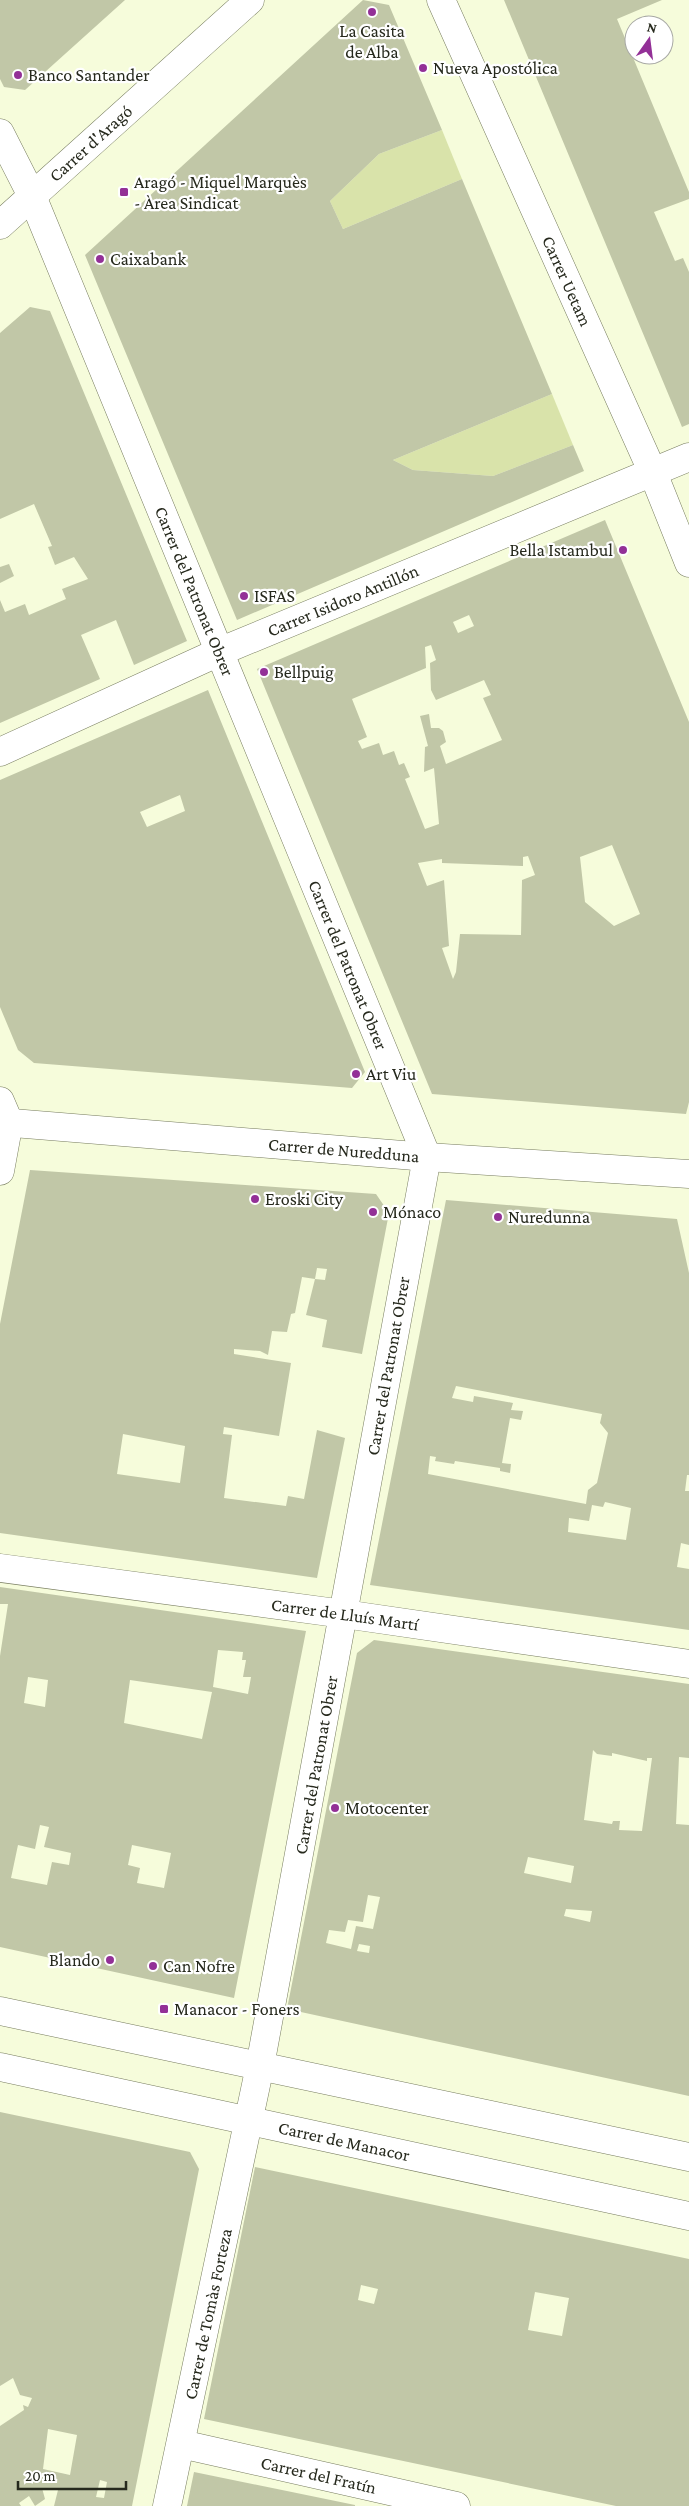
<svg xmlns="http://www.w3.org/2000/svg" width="689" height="2506" viewBox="0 0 689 2506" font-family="'Crimson Pro',serif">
	<rect width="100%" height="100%" fill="#f6fcdb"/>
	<g fill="#d9e3aa">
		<polygon points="442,130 462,179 343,229 330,201 379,154"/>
		<polygon points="552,394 573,445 493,476 413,470 393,460"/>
	</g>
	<g fill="#c1c7a7" fill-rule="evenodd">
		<polygon points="0,0 125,0 25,90 4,87 0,79"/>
		<polygon points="363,0 389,5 442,130 379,154 330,201 343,229 462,179 552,394 393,460 413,470 493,476 573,445 584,471 237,620 85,255"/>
		<polygon points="504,0 662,0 617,19 689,192 689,199 654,212 675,261 683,258 689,272 689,424 682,427"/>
		<polygon points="30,307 50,311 187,641 134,665 116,620 81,635 100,679 0,723 0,600 5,612 25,604 29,615 66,599 62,589 88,579 74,557 55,565 48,547 52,546 34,504 0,519 0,333"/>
		<path d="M605,520L689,722V1102L686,1114L432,1094L257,669ZM469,615L474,626L458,633L453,622ZM431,645L436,660L430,663L431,690L436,700L484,680L491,695L483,698L502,740L446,764L440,746L446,742L443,731L439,728H431L429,714L420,716L428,746L425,747L424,772L434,768L439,824L425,829L405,779L410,777L404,763L399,765L394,751L383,755L379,743L362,749L358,741L367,737L352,699L426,668L425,647ZM612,845L640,914L614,926L585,902L580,857ZM528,856L535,875L522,880L521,935L460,934L456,972L453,979L442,948L449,946L444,880L427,886L418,863L442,859V863L523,866V857Z"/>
		<polygon points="9,564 14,576 0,583 0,567"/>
		<path d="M208,690L365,1072L352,1088L34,1063L18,1050L0,1007V780ZM180,795L185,811L147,827L140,812Z"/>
		<path d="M30,1170L376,1194L389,1213L362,1354L322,1347L327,1320L306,1315L315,1279L325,1280L327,1269L317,1268L315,1279L302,1277L295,1313L291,1314L287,1332L272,1331L268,1355L260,1351L234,1349V1354L291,1363L279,1436L224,1427L223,1434L232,1435L224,1498L286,1506L288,1496L304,1499L317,1430L345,1438L317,1578L0,1533V1324ZM123,1434L185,1446L180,1483L117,1474Z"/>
		<path d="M446,1200L677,1219L689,1273V1475H687L685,1491H689V1545L681,1543L677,1567L689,1569V1630L370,1585ZM456,1386L602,1414L600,1423L608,1433L597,1483L588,1490L586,1504L428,1474L430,1456L436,1457L435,1461L454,1464L455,1461L500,1468V1471L510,1473L511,1464L502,1463L510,1418L521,1420L523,1411L511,1410L513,1403L474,1396L473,1402L452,1398ZM605,1502L631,1508L626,1540L568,1532L569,1518L589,1521L592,1505L603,1507Z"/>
		<path d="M0,1587L306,1631L234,1998L0,1947V1656L8,1604H0ZM218,1650L243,1652L242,1660H246L243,1677H251L248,1694L213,1687ZM28,1677L48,1680L45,1707L24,1703ZM130,1680L212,1692L202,1739L124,1723ZM40,1825L49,1827L44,1847L71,1853L69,1865L52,1862L47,1885L11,1878L18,1845L35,1849ZM132,1845L171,1853L164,1888L137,1883L140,1868L128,1865Z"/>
		<path d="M374,1640L689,1684V1758L679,1757L676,1824L689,1825V2096L287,2009L357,1653ZM593,1750L597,1754L612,1756V1753L647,1761V1758H652L642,1831L619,1830L620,1821H613L612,1824L584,1820ZM528,1857L574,1866L571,1883L524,1873ZM368,1895L380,1897L373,1929L356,1926L351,1949L326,1943L329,1930L345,1932L348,1920L363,1922ZM566,1909L592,1911L590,1922L564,1916ZM359,1944L370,1946L369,1953L357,1951Z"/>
		<path d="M0,2112L190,2152L199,2169L132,2506H54L58,2490L42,2488L45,2499L35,2506L29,2496L19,2503L21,2506H0V2426L24,2410L23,2405L28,2407L32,2398L20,2395L13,2378L0,2386ZM48,2429L77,2435L70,2475L43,2469ZM100,2480L107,2482L104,2498L96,2497Z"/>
		<path d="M255,2167L689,2259V2506H616L204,2419ZM361,2285L378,2289L374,2304L358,2300ZM535,2292L569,2298L562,2336L528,2330Z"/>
		<polygon points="194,2472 355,2505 355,2506 187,2506"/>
	</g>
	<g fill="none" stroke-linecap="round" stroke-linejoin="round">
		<g stroke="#777c5f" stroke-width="29">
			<g id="street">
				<path id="s1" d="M0,133L32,196L427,1157L260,2066L167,2506"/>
				<path id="s2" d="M0,752L219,652L689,457"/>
				<polyline points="0,1101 9,1122 0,1171"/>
				<path id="s3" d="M0,1122L427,1157L689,1174"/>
				<path id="s4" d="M0,1568L344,1614L689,1664"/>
				<path id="s5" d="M181,2444L456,2506"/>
			</g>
		</g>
		<g stroke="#777c5f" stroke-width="29">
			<g id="secondary">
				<path id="s6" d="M441,0L653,473L689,563"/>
				<path id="s7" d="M0,225L250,0"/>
				<polyline points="0,2011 689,2157"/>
				<path id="s8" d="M0,2067L689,2216"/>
			</g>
		</g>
		<use href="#street" stroke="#fff" stroke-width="28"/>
		<use href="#secondary" stroke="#fff" stroke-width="28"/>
	</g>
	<g fill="#933097" stroke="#fff" stroke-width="2">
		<circle cx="372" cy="12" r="5"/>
		<circle cx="423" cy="68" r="5"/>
		<circle cx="18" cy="75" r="5"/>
		<rect x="119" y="187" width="10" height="10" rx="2.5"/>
		<circle cx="100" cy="259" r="5"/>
		<circle cx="623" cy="550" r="5"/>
		<circle cx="244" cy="596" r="5"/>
		<circle cx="264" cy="672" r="5"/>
		<circle cx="356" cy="1074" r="5"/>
		<circle cx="255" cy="1199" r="5"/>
		<circle cx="373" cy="1212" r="5"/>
		<circle cx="498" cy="1217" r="5"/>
		<circle cx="335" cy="1808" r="5"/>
		<circle cx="110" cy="1960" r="5"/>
		<circle cx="153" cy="1966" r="5"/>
		<rect x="159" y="2004" width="10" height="10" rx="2.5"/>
	</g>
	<g text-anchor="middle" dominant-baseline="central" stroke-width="4.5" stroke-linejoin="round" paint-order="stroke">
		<g font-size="18" fill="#26291d" stroke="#fff" text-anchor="start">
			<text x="372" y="31" text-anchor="middle">La Casita<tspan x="372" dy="21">de Alba</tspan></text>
			<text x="433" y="68">Nueva Apostólica</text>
			<text x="28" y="75">Banco Santander</text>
			<text x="134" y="182">Aragó - Miquel Marquès<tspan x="134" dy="21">- Àrea Sindicat</tspan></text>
			<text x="110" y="259">Caixabank</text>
			<text x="613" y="550" text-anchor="end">Bella Istambul</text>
			<text x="254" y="596">ISFAS</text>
			<text x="274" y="672">Bellpuig</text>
			<text x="366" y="1074">Art Viu</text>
			<text x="265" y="1199">Eroski City</text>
			<text x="383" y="1212">Mónaco</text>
			<text x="508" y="1217">Nuredunna</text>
			<text x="345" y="1808">Motocenter</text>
			<text x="100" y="1960" text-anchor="end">Blando</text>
			<text x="163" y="1966">Can Nofre</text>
			<text x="174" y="2009">Manacor - Foners</text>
		</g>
		<g font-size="18" fill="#26291d" stroke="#fff">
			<text stroke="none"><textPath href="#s7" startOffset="122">Carrer d'Aragó</textPath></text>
			<text stroke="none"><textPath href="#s6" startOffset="308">Carrer Uetam</textPath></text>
			<text stroke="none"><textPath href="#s1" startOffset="498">Carrer del Patronat Obrer</textPath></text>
			<text stroke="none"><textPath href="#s2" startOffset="375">Carrer Isidoro Antillón</textPath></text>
			<text stroke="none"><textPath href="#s1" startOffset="902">Carrer del Patronat Obrer</textPath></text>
			<text stroke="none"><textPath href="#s3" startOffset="345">Carrer de Nuredduna</textPath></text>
			<text transform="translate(388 1366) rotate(-80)">Carrer del Patronat Obrer</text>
			<text stroke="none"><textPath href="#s4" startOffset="348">Carrer de Lluís Martí</textPath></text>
			<text transform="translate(316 1765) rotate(-80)">Carrer del Patronat Obrer</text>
			<text stroke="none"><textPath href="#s8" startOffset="352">Carrer de Manacor</textPath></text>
			<text transform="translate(208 2314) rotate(-78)">Carrer de Tomàs Forteza</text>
			<text stroke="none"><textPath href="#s5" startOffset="141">Carrer del Fratín</textPath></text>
		</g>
	</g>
	<g transform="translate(649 40) rotate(14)"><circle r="24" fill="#ffffff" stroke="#a8a9a5"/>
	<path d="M0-4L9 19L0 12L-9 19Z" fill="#933097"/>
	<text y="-8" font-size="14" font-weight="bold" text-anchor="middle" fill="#26291d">N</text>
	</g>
	<path d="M18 2481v8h108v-8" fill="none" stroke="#26291d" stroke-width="2.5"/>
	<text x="25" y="2481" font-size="15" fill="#26291d" stroke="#ffffff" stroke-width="4" paint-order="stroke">20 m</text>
</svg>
